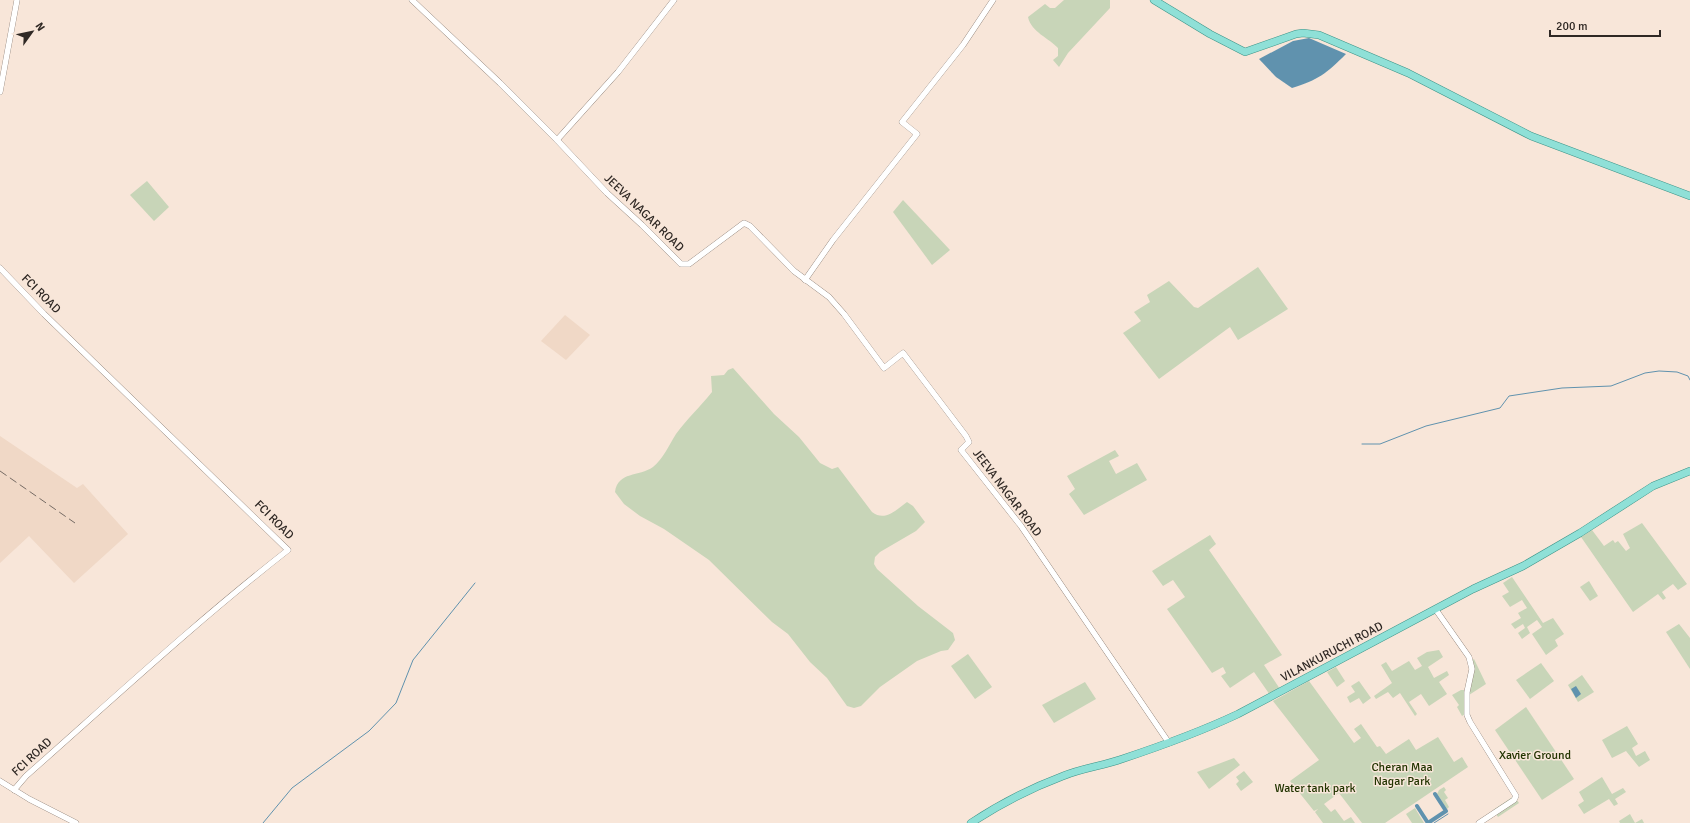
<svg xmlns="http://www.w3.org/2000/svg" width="1690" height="823" viewBox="0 0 1690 823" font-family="Signika,sans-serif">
	<rect width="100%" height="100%" fill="#f8e6d9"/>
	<g fill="#f0d8c6">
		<polygon points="565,315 590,335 566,360 541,341"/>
		<polygon points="0,436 77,488 83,484 128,534 74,583 29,536 0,563"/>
	</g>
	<g fill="#c8d5b8">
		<path d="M1064,0H1110V8L1068,53L1059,67L1053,60L1058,56V48C1049,38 1031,32 1028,17L1045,4L1050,8H1055Z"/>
		<polygon points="147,181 169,207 154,221 130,195"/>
		<polygon points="903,200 950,250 932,265 893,212"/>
		<polygon points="1258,267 1288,309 1238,340 1230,327 1159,379 1123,333 1141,321 1134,312 1150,302 1147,295 1169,281 1194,307 1198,308"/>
		<path d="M733,368L774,414L799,437L820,463L832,469L838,467L872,512C885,522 896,510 907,502L913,506L925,522L916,531L880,552L875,557L874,564L877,569L918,606L953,633L955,640L948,650L941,651L917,661L880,687L861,706L854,708L847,706L827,678L810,662L788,634L772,622L709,560L664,529L640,516L624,504L615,492C618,471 639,477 653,467C663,459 669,445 676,434C687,419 700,407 712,392L711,376L724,375L728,370Z"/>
		<polygon points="1115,450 1119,456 1109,461 1116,474 1137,463 1147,480 1084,515 1069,494 1075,489 1067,476"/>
		<polygon points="1642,523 1687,584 1678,590 1673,584 1662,592 1666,598 1663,600 1658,594 1633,612 1581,537 1592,530 1604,546 1613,540 1615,543 1618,541 1626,551 1630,548 1623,534"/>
		<polygon points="1210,535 1216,544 1209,550 1282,655 1264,665 1280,689 1270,695 1254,672 1230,688 1221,676 1226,673 1223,667 1212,673 1167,609 1185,597 1173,580 1163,586 1152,571"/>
		<polygon points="1512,577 1543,623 1553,618 1564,634 1555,640 1558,646 1546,655 1532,634 1542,627 1537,620 1527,627 1530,633 1522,639 1518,633 1525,628 1523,624 1515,629 1511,624 1521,618 1518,613 1527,608 1522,600 1510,607 1502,596 1509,592 1503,583"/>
		<polygon points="1589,581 1598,596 1590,601 1580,587"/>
		<polygon points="1679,624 1690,638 1690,669 1666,632"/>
		<polygon points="1439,650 1443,657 1428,667 1434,678 1447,671 1449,675 1439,682 1447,694 1429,706 1421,694 1409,702 1417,714 1415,716 1400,693 1393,698 1388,692 1376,699 1374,696 1392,683 1381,665 1386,662 1392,671 1409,661 1415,670 1422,666 1417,658 1427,652"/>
		<polygon points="968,654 992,687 975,699 951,666"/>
		<polygon points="1474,659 1486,684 1469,695 1471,661"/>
		<polygon points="1541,663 1554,681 1530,699 1516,680"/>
		<polygon points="1336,667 1345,681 1337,687 1327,672"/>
		<polygon points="1582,675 1594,692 1578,702 1568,685"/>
		<polygon points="1309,681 1354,743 1361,738 1354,729 1361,724 1377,747 1380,746 1386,754 1409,739 1416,750 1438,737 1454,762 1462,757 1468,767 1385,823 1362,823 1339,793 1324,804 1331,812 1335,809 1344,821 1351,817 1355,823 1323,823 1315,812 1318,809 1314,811 1290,781 1319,760 1273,701"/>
		<polygon points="1359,681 1371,698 1363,704 1359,698 1350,703 1347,697 1355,692 1351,686"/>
		<polygon points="1085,682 1096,699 1054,723 1042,705"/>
		<polygon points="1461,690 1464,690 1465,714 1462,716 1457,707 1459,705 1452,695"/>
		<polygon points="1526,707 1574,779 1542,800 1495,730"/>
		<polygon points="1627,726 1638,744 1632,748 1636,756 1645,751 1650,760 1639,767 1626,751 1612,758 1602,740"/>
		<polygon points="1234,758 1240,765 1209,789 1197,772"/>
		<polygon points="1244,771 1253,782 1241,791 1236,784 1239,781 1236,777"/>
		<polygon points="1602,777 1612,794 1623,788 1626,792 1615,799 1618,804 1614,806 1609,799 1584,814 1578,805 1584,801 1579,792"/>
		<polygon points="1444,787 1446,790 1444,792 1448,798 1445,800 1449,807 1447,809 1437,794 1439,790"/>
		<polygon points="1514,796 1519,803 1498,817 1493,810"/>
		<polygon points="1415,808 1424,823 1412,823 1406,814"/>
		<polygon points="1630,814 1635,823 1642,819 1644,823 1620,823 1619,821"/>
	</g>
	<g fill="#6092ae">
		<path d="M1309,38L1346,54C1327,73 1318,80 1292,88L1276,77L1259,59L1293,41Z"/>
		<polygon points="1576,686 1581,694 1576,698 1571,689"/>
	</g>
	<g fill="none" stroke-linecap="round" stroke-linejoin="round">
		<g stroke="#6092ae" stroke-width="1">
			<polyline points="1362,444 1380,444 1426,426 1500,408 1509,396 1562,388 1611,386 1645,373 1659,371 1677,372 1688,376 1690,380"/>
			<polyline points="263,823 292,788 369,731 396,703 413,660 475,583"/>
			<polyline points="1434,823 1448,814"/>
		</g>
		<g stroke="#6092ae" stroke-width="4">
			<polyline points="1417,806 1428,823"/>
			<polyline points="1428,823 1446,811 1435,794"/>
		</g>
		<g stroke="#7b6b60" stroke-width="6">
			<g id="minor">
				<polyline points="412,0 500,83 557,140 607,193 642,225 681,264 689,264 744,223 750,226 794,271 829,297 844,314 884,368 903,353 966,436 969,442 961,450 1021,526 1169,743"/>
				<polyline points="0,92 17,0"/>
				<polyline points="557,140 618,72 674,0"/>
				<path d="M0,268L44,314L288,550C197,621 112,700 26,776L14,790"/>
				<polyline points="805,280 833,240 917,134 902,122 963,45 993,0"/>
				<polyline points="1436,610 1469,657 1472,669 1467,692 1467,715 1470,722 1516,796 1514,800 1479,823"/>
				<polyline points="0,781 29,799 76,823"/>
			</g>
		</g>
		<g stroke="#3d9387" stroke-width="8">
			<g id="major">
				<polyline points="1154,0 1210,34 1245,52 1296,34 1303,33 1319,35 1408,73 1531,136 1690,196"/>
				<path d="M971,823C1000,804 1031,788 1063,776C1082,768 1102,766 1122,759C1161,746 1200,732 1238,714L1473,589L1523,566L1580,533L1653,486L1690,471"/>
			</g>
		</g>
		<use href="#minor" stroke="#fff" stroke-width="5.5"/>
		<use href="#major" stroke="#8fe0d7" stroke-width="7"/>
		<polyline stroke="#766b64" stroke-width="1" stroke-dasharray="8 4" stroke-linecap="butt" points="0,471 75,523"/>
	</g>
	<g text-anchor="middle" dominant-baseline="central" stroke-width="3" stroke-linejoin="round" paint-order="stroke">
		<g font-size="12" fill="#2f2824" stroke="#f8e6d9">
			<text transform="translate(644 213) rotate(44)">JEEVA NAGAR ROAD</text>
			<text transform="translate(41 294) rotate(45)">FCI ROAD</text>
			<text transform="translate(1007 493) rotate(53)">JEEVA NAGAR ROAD</text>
			<text transform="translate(274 520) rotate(45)">FCI ROAD</text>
			<text transform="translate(1332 652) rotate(-28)">VILANKURUCHI ROAD</text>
			<text transform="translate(32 757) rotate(-43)">FCI ROAD</text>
		</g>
		<g font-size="12" fill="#223400" stroke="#f8e6d9">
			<text x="1535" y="755">Xavier Ground</text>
			<text x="1402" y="767">Cheran Maa<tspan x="1402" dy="14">Nagar Park</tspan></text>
			<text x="1315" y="788">Water tank park</text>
		</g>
	</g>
	<g transform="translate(32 32) rotate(57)" stroke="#f8e6d9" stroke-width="3" paint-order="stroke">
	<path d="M0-3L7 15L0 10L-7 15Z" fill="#2f2824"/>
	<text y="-6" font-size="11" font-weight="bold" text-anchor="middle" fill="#2f2824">N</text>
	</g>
	<path d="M1550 30v6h110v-6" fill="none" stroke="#2f2824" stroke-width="2"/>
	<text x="1556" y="30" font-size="12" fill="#2f2824" stroke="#f8e6d9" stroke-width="3" paint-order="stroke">200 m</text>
</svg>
